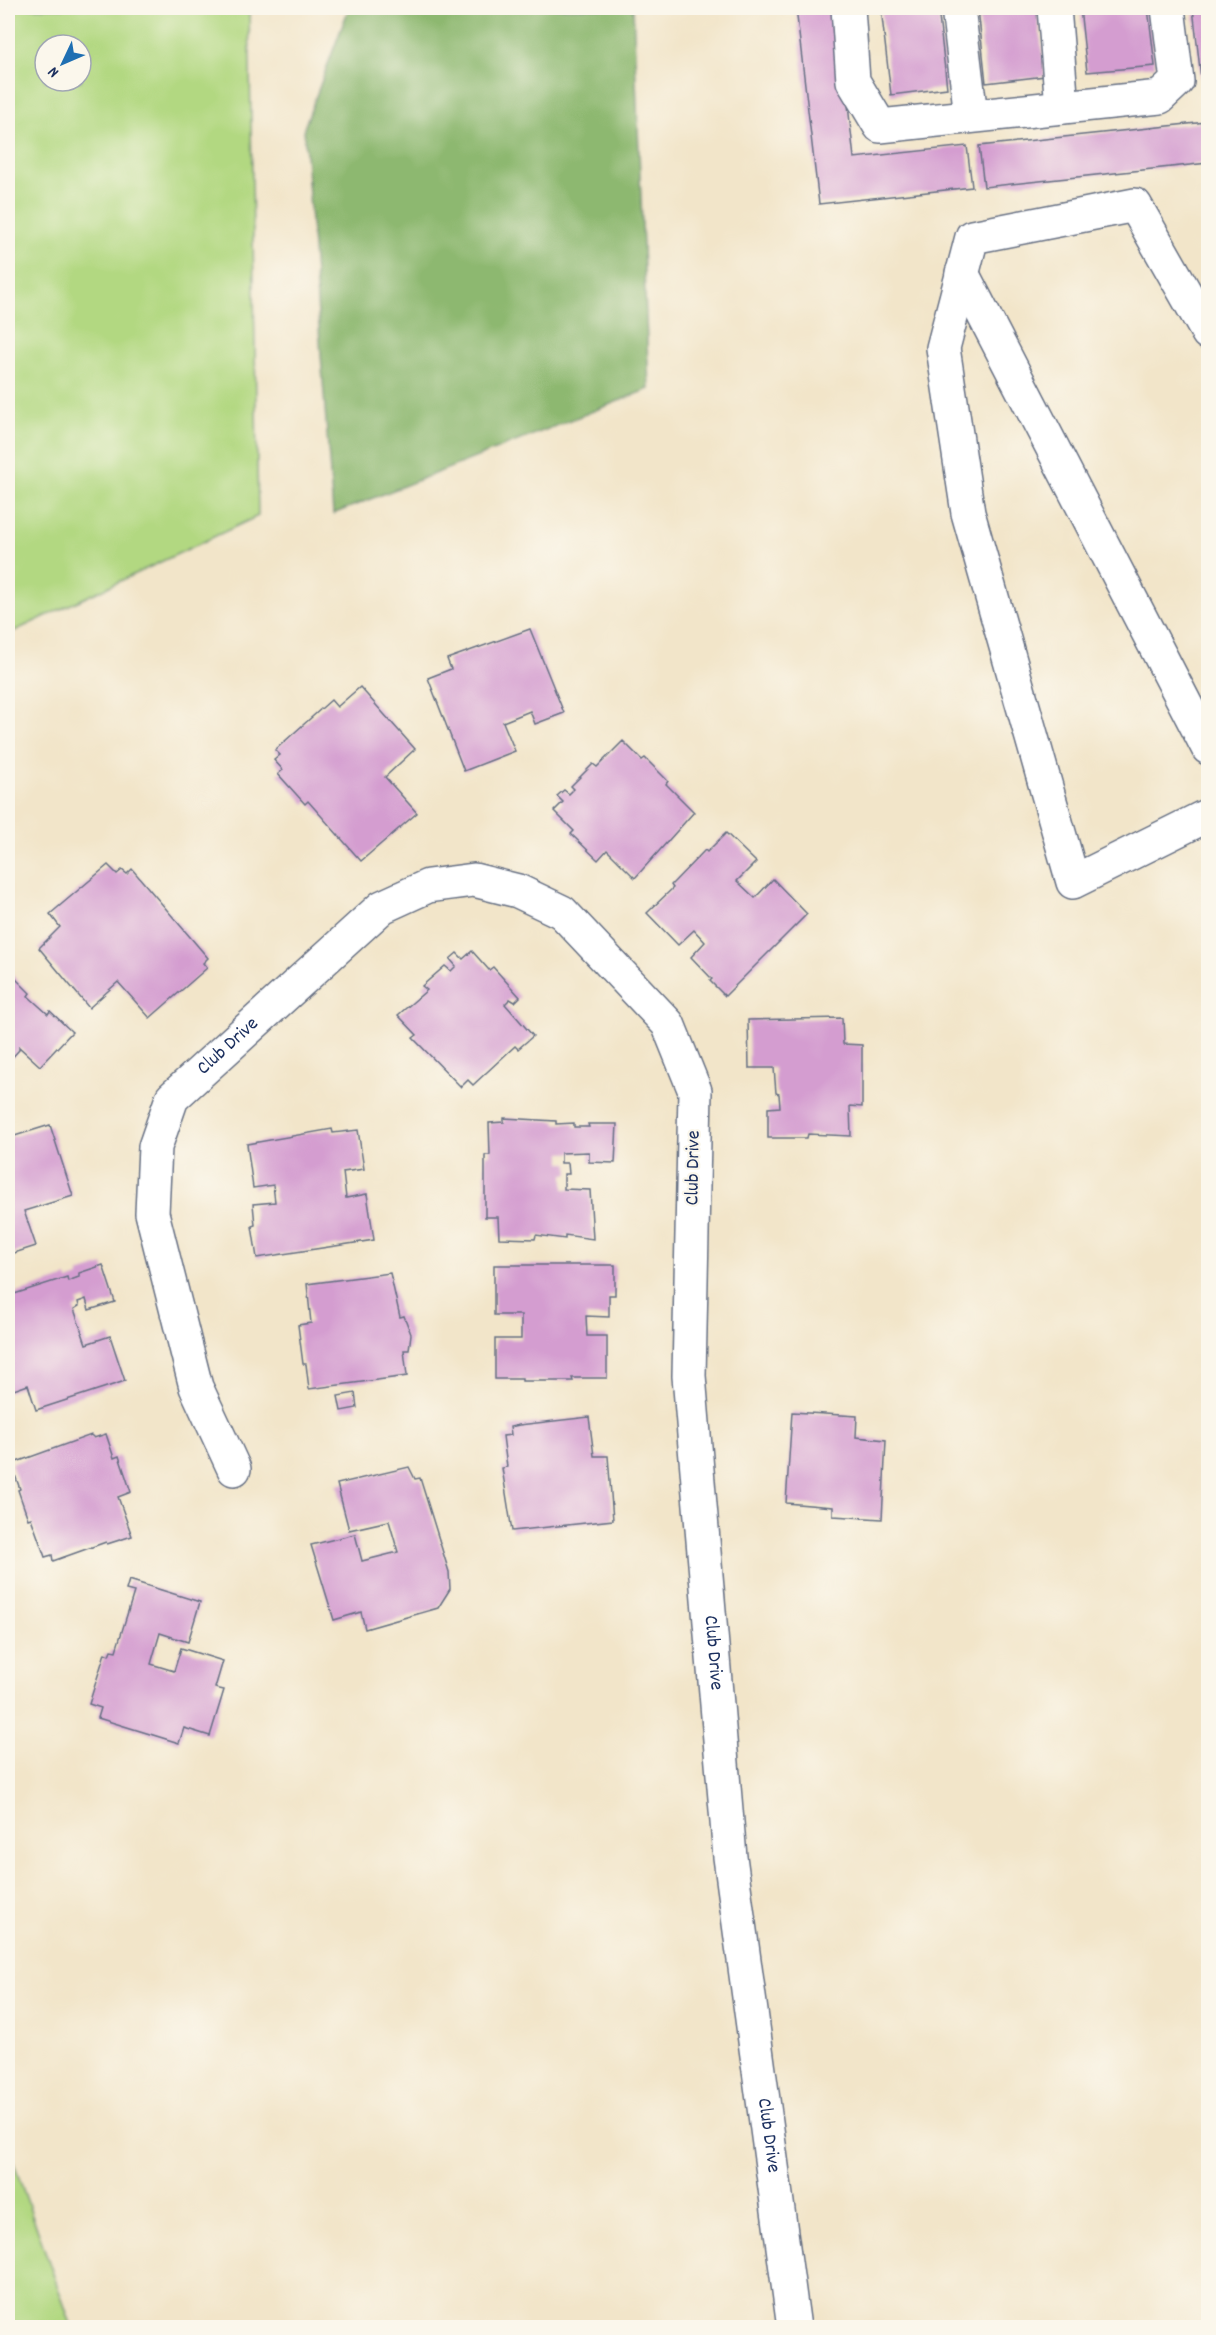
<svg xmlns="http://www.w3.org/2000/svg" width="1216" height="2335" viewBox="0 0 1216 2335" font-family="Dekko,sans-serif">
	<rect width="100%" height="100%" fill="#fbf7ec"/>
	<filter id="ink" filterUnits="userSpaceOnUse"><feTurbulence type="fractalNoise" baseFrequency=".0167" numOctaves="2"/><feDisplacementMap in="SourceGraphic" scale="12" xChannelSelector="R" yChannelSelector="G"/><feConvolveMatrix kernelMatrix="1 2 1 2 8 2 1 2 1" color-interpolation-filters="sRGB"/></filter>
	<filter id="wash" filterUnits="userSpaceOnUse"><feTurbulence type="fractalNoise" baseFrequency=".008" numOctaves="4" result="noise"/><feDisplacementMap in="SourceGraphic" scale="24" xChannelSelector="R" yChannelSelector="G"/><feGaussianBlur stdDeviation="1.35" result="paint"/><feColorMatrix in="noise" values="0 0 0 0 0 0 0 0 0 0 0 0 0 0 0 0 0 1.4 0 .05"/><feComposite in="paint" operator="in"/></filter>
	<g filter="url(#wash)">
		<rect width="100%" height="100%" fill="#f2e5c9"/>
		<g fill="#b2d881" stroke="#668470" stroke-width="1.5" fill-rule="evenodd">
			<path d="M8,8H249L258,516L8,634ZM45,45H81V81H45Z"/>
			<polygon points="8,2147 72,2327 8,2327"/>
		</g>
		<polygon fill="#8db86f" stroke="#547466" stroke-width="1.5" points="349,8 633,8 649,389 333,514 304,128"/>
		<g id="blocks">
			<g fill="#d49dd0">
				<polygon points="796,8 837,8 854,158 967,146 972,187 819,204"/>
				<polygon points="881,8 938,8 947,88 891,95"/>
				<polygon points="978,8 1037,8 1045,76 986,83"/>
				<polygon points="1080,8 1148,8 1155,66 1087,72"/>
				<polygon points="1193,8 1208,8 1208,163 984,187 979,146 1206,122"/>
				<polygon points="530,629 564,713 535,724 530,711 503,722 515,751 464,771 428,678 451,669 447,659"/>
				<polygon points="360,687 415,749 385,777 417,813 361,861 308,801 305,804 278,774 283,770 274,760 280,755 275,750 331,700 337,707"/>
				<polygon points="623,741 642,760 645,758 668,781 666,784 694,812 635,878 607,850 598,860 571,834 574,831 554,811 563,802 557,796 564,790 569,794 574,789 571,786 593,764 597,767"/>
				<polygon points="726,833 756,862 737,881 755,898 773,879 807,914 725,996 710,981 712,979 691,957 705,942 694,930 678,945 647,913 673,888 671,885 705,850 707,852"/>
				<polygon points="108,865 117,874 122,870 127,874 132,869 208,958 203,963 207,968 150,1018 118,982 89,1008 39,948 60,927 50,914"/>
				<polygon points="472,951 489,970 493,967 520,997 515,1002 510,999 505,1004 533,1036 518,1049 515,1046 473,1085 468,1080 461,1087 413,1038 417,1035 398,1015 427,990 422,986 445,966 451,971 456,966 450,959 457,953 463,959"/>
				<polygon points="8,971 30,993 28,996 48,1014 50,1011 72,1032 40,1066 19,1047 19,1050 8,1062"/>
				<polygon points="842,1018 843,1044 862,1045 862,1107 850,1106 851,1136 808,1134 807,1138 768,1138 768,1108 780,1107 779,1094 776,1093 774,1068 749,1068 748,1020"/>
				<polygon points="504,1118 556,1121 556,1124 574,1123 574,1127 589,1127 588,1124 617,1124 615,1163 589,1162 589,1152 561,1153 561,1163 568,1163 569,1174 564,1174 564,1189 590,1190 593,1239 565,1235 565,1239 536,1235 535,1239 499,1238 498,1217 485,1217 485,1155 490,1155 489,1123 504,1122"/>
				<polygon points="50,1125 73,1196 24,1211 36,1246 8,1255 8,1138"/>
				<polygon points="332,1129 333,1133 358,1130 364,1169 343,1172 346,1198 367,1194 374,1240 257,1258 252,1226 255,1225 253,1204 275,1202 273,1185 253,1188 247,1144"/>
				<polygon points="103,1265 115,1302 89,1310 86,1299 78,1302 79,1306 74,1309 86,1344 110,1336 125,1381 36,1410 28,1385 8,1392 8,1296 67,1277 68,1281 79,1277 79,1273"/>
				<polygon points="494,1265 615,1265 615,1295 609,1295 609,1317 586,1316 587,1336 607,1336 607,1378 572,1378 573,1381 522,1381 522,1379 495,1379 495,1339 521,1339 521,1315 494,1315"/>
				<polygon points="390,1273 400,1317 404,1316 411,1334 409,1350 404,1350 407,1376 309,1389 306,1364 303,1364 298,1325 311,1323 307,1284"/>
				<polygon points="355,1393 357,1408 341,1411 338,1396"/>
				<polygon points="792,1412 857,1416 856,1437 886,1440 882,1519 833,1516 833,1507 786,1503"/>
				<polygon points="589,1417 594,1456 608,1456 613,1520 512,1531 502,1468 507,1467 503,1436 511,1435 510,1427 519,1425"/>
				<polygon points="106,1434 114,1458 119,1456 131,1492 118,1497 132,1536 107,1544 106,1542 53,1561 52,1555 45,1557 31,1518 28,1519 18,1490 20,1489 11,1464 91,1435 94,1438"/>
				<polygon points="409,1467 415,1479 420,1478 449,1572 450,1589 438,1608 365,1629 361,1612 334,1620 311,1545 355,1534 362,1561 398,1552 389,1521 349,1530 337,1484"/>
				<polygon points="129,1580 200,1602 188,1642 160,1633 151,1664 174,1671 181,1648 223,1661 215,1688 224,1690 210,1736 184,1728 179,1743 98,1718 101,1708 89,1704 105,1653 109,1655 111,1650 116,1651 134,1592 126,1590"/>
			</g>
		</g>
	</g>
	<g filter="url(#ink)">
		<use href="#blocks" fill-opacity="0" stroke="#666f83" stroke-width="1.5"/>
		<g fill="none" stroke-linecap="round" stroke-linejoin="round">
			<g stroke="#666f83" stroke-width="36">
				<g id="minor">
					<polyline points="848,8 853,81 880,126 1160,97 1177,81 1168,8"/>
					<polyline points="958,8 971,116"/>
					<polyline points="1054,8 1062,107"/>
					<polyline points="962,273 1208,748"/>
					<polyline points="1208,333 1135,205 972,237 943,348 968,513 1073,882 1208,815"/>
					<path id="s1" d="M234,1469L196,1387L152,1213L155,1147L172,1098L382,907L428,886L474,880L518,891L562,912L668,1024L695,1091L689,1376L730,1857L794,2328"/>
				</g>
			</g>
			<use href="#minor" stroke="#fff" stroke-width="33"/>
		</g>
	</g>
	<g text-anchor="middle" dominant-baseline="central" stroke-width="4.5" stroke-linejoin="round" paint-order="stroke">
		<g font-size="20" fill="#1b2f5e" stroke="#fbf7ec">
			<text stroke="none"><textPath href="#s1" startOffset="464">Club Drive</textPath></text>
			<text transform="translate(694 1168) rotate(-89)">Club Drive</text>
			<text stroke="none"><textPath href="#s1" startOffset="1652">Club Drive</textPath></text>
			<text stroke="none"><textPath href="#s1" startOffset="2138">Club Drive</textPath></text>
		</g>
	</g>
	<rect width="1216" height="2335" fill="none" stroke="#fbf7ec" stroke-width="30"/>
	<g transform="translate(63 63) rotate(226)"><circle r="28" fill="#fbf7ec" stroke="#a1a7b3" stroke-width="1.5"/>
	<path d="M0-4.5L10 22L0 15L-10 22Z" fill="#1f6fb2"/>
	<text y="-9" font-size="16" font-weight="bold" text-anchor="middle" fill="#1b2f5e">N</text>
	</g>
</svg>
